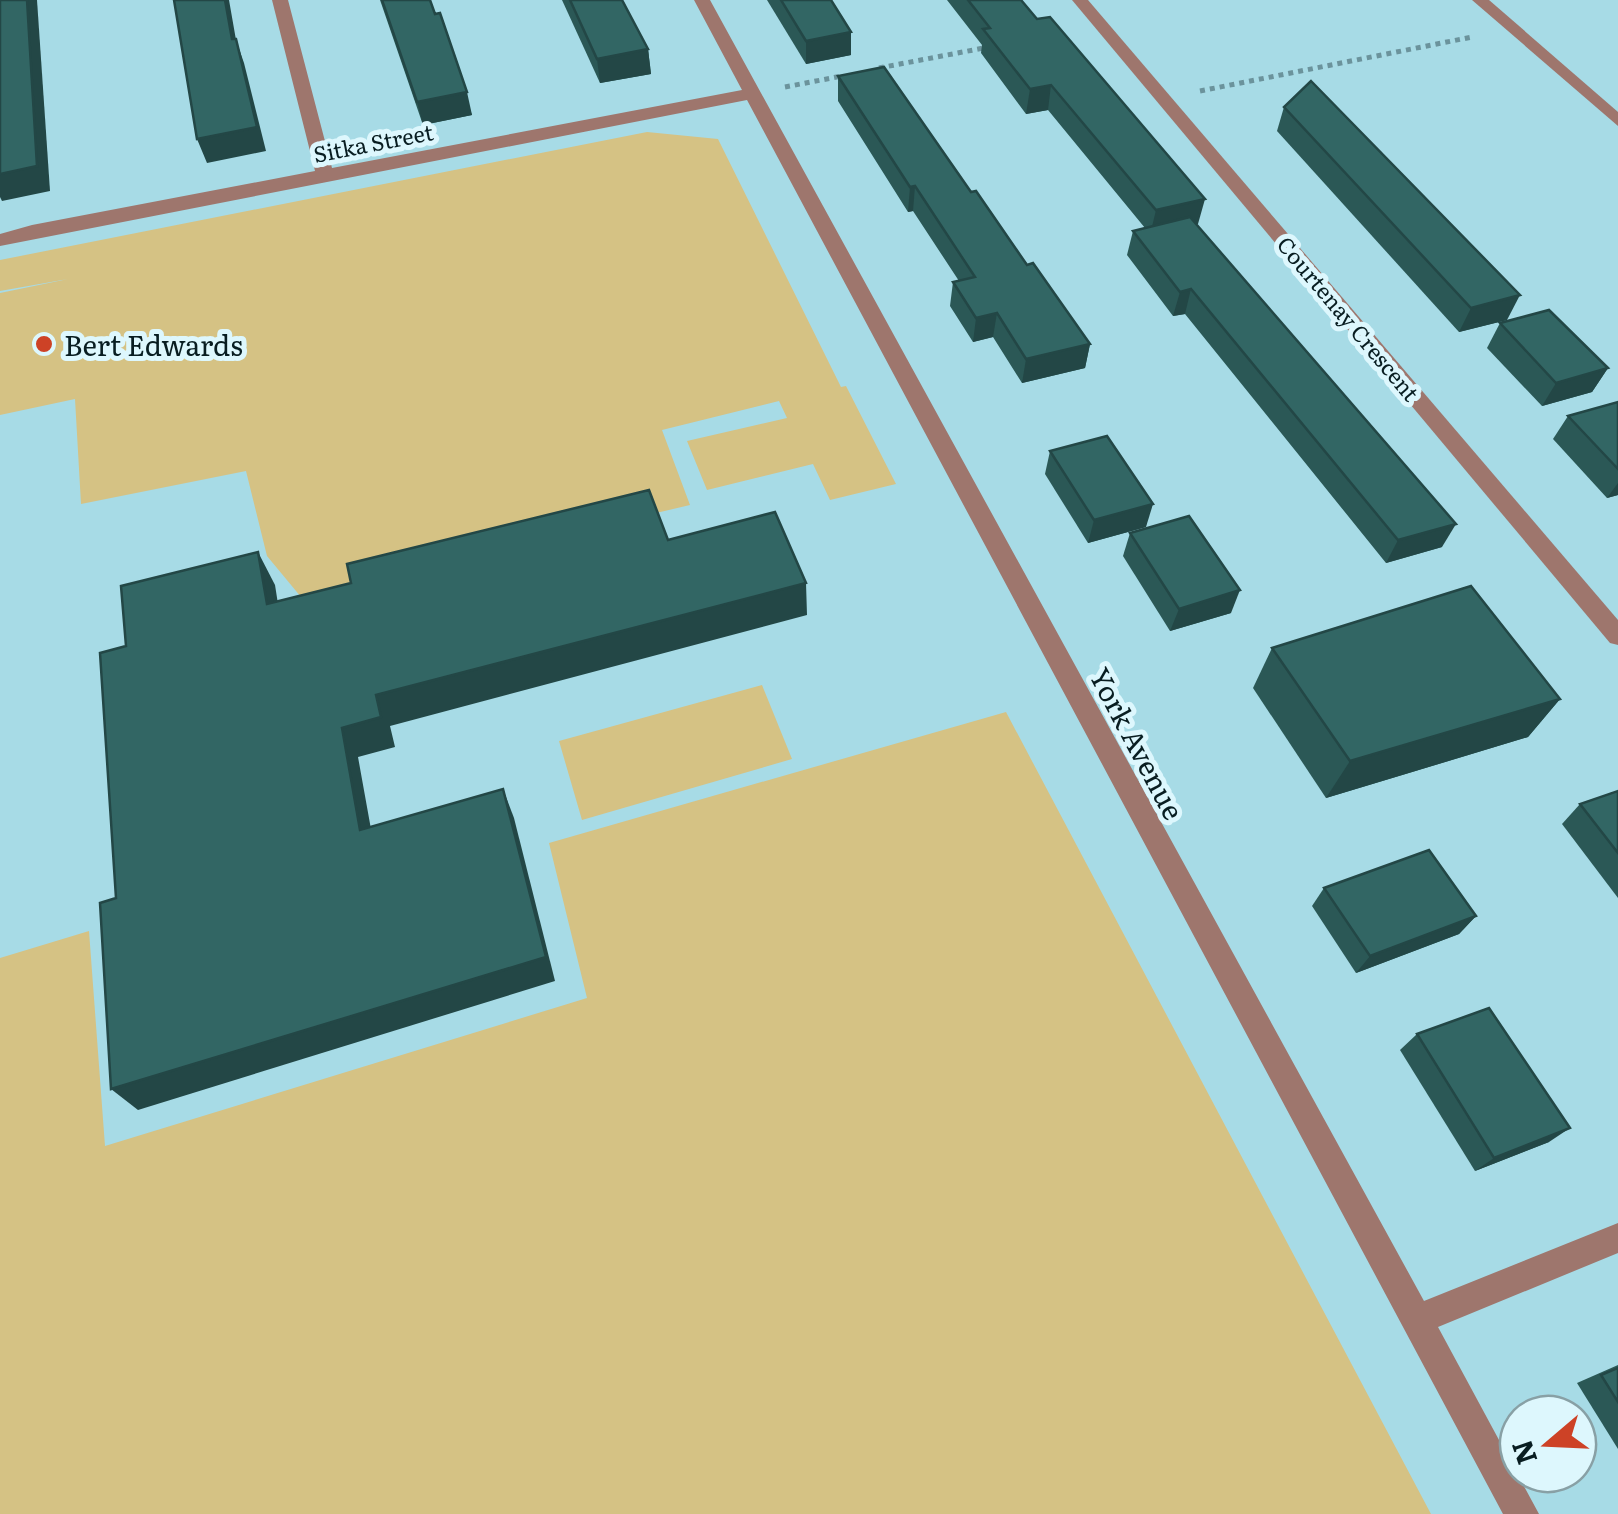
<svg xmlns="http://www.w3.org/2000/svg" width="1618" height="1514" viewBox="0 0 1618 1514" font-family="Literata,serif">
	<rect width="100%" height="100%" fill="#a7dbe6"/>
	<g fill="#d5c284">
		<polygon points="647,132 718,139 841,387 846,386 896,484 830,500 813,464 707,490 687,441 787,418 779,401 662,430 690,505 301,597 267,556 246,471 81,504 75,399 0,415 0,293 68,279 0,291 0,260"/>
		<polygon points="762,685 792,759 582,820 559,741"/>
		<polygon points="1006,712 1431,1514 0,1514 0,958 89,931 105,1146 587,998 549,843"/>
	</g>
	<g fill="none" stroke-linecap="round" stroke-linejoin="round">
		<g stroke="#6b939c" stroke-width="5" stroke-dasharray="5 5" stroke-linecap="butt">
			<polyline points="879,68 989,47"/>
			<polyline points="785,87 842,76"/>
			<polyline points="1200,91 1472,37"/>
		</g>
		<g fill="#9e766d" fill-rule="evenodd">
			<polygon points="272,0 288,0 332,168 742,90 694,0 710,0 1424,1301 1618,1223 1618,1253 1438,1327 1539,1514 1503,1514 747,100 0,246 0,234 32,225 315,171"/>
			<polygon points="1072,0 1088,0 1618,620 1618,645 1610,643"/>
			<polygon points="1472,0 1489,0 1618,112 1618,126"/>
		</g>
	</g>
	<g fill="#2b5856">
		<polygon points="380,0 430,0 472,115 423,125"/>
		<polygon points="562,0 622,0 648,49 651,74 600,83"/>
		<polygon points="767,0 831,0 851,55 806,64"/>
		<polygon points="947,0 1021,0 1198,224 1196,224 1442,547 1386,563 1185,314 1173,316 1127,255 1133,231 1145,228 1048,110 1026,114 981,53 982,45"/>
		<polygon points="838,76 971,192 1090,344 1085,368 1022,383 993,337 973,342 950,306 953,282 959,281 913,211 908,212 838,101"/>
		<polygon points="1284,107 1507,320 1459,332 1277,131"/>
		<polygon points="1500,323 1608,368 1592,392 1542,406 1487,348"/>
		<polygon points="1618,402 1618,495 1607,498 1553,439 1568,416"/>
		<polygon points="1050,451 1146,527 1088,543 1045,474"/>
		<polygon points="1130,533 1231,613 1170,631 1123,556"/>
		<polygon points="1272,648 1560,699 1528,737 1326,798 1253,688"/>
		<polygon points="1618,791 1618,898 1562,824 1580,804"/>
		<polygon points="1324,888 1476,916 1459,934 1356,973 1312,906"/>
		<polygon points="1417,1034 1549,1142 1475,1171 1400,1050"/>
		<polygon points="1618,1365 1618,1449 1577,1383"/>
	</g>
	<g fill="#234746">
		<polygon points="27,0 37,0 50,191 2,201 0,197 0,174"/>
		<polygon points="225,0 229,0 236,40 244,63 266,151 207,163 197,139 232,39"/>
		<polygon points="851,32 851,55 806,64 806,41"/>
		<polygon points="648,49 651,74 600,83 597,59"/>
		<polygon points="1051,85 1048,110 1026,114 1030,89"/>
		<polygon points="467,92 472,115 423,125 417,102"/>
		<polygon points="915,186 913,211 908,212 910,187"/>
		<polygon points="1205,199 1198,224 1150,235 1156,210"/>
		<polygon points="1191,289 1185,314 1173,316 1180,292"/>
		<polygon points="1520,295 1507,320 1459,332 1471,308"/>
		<polygon points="997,313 993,337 973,342 976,318"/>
		<polygon points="1090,344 1085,368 1022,383 1026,359"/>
		<polygon points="1608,368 1592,392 1542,406 1556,383"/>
		<polygon points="1618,483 1618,495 1607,498"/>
		<polygon points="1153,504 1146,527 1088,543 1094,520"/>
		<polygon points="1456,524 1442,547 1386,563 1398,540"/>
		<polygon points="258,552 275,585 283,636 267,604"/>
		<polygon points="806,583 807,615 390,726 395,747 358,757 376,857 360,830 342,728 376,695"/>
		<polygon points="1240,590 1231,613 1170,631 1179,609"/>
		<polygon points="1560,699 1528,737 1326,798 1350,761"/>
		<polygon points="503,789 514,818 555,981 138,1110 111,1089"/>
		<polygon points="1476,916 1459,934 1356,973 1370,956"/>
		<polygon points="1570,1128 1549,1142 1475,1171 1494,1158"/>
	</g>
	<g fill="#326664" stroke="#234746" stroke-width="2.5">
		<polygon points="0,0 27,0 37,166 0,174"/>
		<polygon points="174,0 225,0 232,39 236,39 257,127 197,139"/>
		<polygon points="382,0 430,0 435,14 440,13 467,92 417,102"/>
		<polygon points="570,0 622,0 648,49 597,59"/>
		<polygon points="781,0 831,0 851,32 806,41"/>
		<polygon points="968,0 1021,0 1037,19 1050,17 1205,199 1156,210 1051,85 1030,89 983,29 990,28"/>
		<polygon points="884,67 971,192 976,191 1027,265 1033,263 1090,344 1026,359 997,313 976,318 953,282 975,277 915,186 910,187 838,76"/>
		<polygon points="1311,81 1520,295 1471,308 1284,107"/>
		<polygon points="1190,217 1456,524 1398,540 1191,289 1180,292 1133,231"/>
		<polygon points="1549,310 1608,368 1556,383 1500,323"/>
		<polygon points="1618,402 1618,469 1568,416"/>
		<polygon points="1107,436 1153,504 1094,520 1050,451"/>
		<polygon points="649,490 668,540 775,512 806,583 376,695 381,717 342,728 360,830 503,789 546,957 111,1089 100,903 116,898 100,653 126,646 121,586 258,552 267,604 351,583 347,564"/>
		<polygon points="1189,516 1240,590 1179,609 1130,533"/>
		<polygon points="1471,586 1560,699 1350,761 1272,648"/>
		<polygon points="1618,791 1618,853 1580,804"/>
		<polygon points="1429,850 1476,916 1370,956 1324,888"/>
		<polygon points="1489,1008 1570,1128 1494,1158 1417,1034"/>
		<polygon points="1618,1368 1618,1402 1601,1375"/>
	</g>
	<circle fill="#cd4226" stroke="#ddf7fd" stroke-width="4" cx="44" cy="344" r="10"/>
	<g text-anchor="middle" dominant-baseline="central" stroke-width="10" stroke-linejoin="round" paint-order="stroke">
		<g font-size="22" fill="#081d21" stroke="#ddf7fd">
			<text transform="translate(373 142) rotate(-11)">Sitka Street</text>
			<text transform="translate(1349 318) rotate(50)">Courtenay Crescent</text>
		</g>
		<g font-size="28" fill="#081d21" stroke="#ddf7fd" text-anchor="start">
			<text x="64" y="344">Bert Edwards</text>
		</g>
		<g font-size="28" fill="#081d21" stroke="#ddf7fd">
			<text transform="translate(1138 743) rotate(62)">York Avenue</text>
		</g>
	</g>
	<g transform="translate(1548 1444) rotate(251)"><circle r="48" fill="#ddf7fd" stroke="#88a0a5" stroke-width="2.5"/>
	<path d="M0-8L18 38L0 25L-18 38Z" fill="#cd4226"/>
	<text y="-15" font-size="28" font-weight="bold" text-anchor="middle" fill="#081d21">N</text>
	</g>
</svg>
